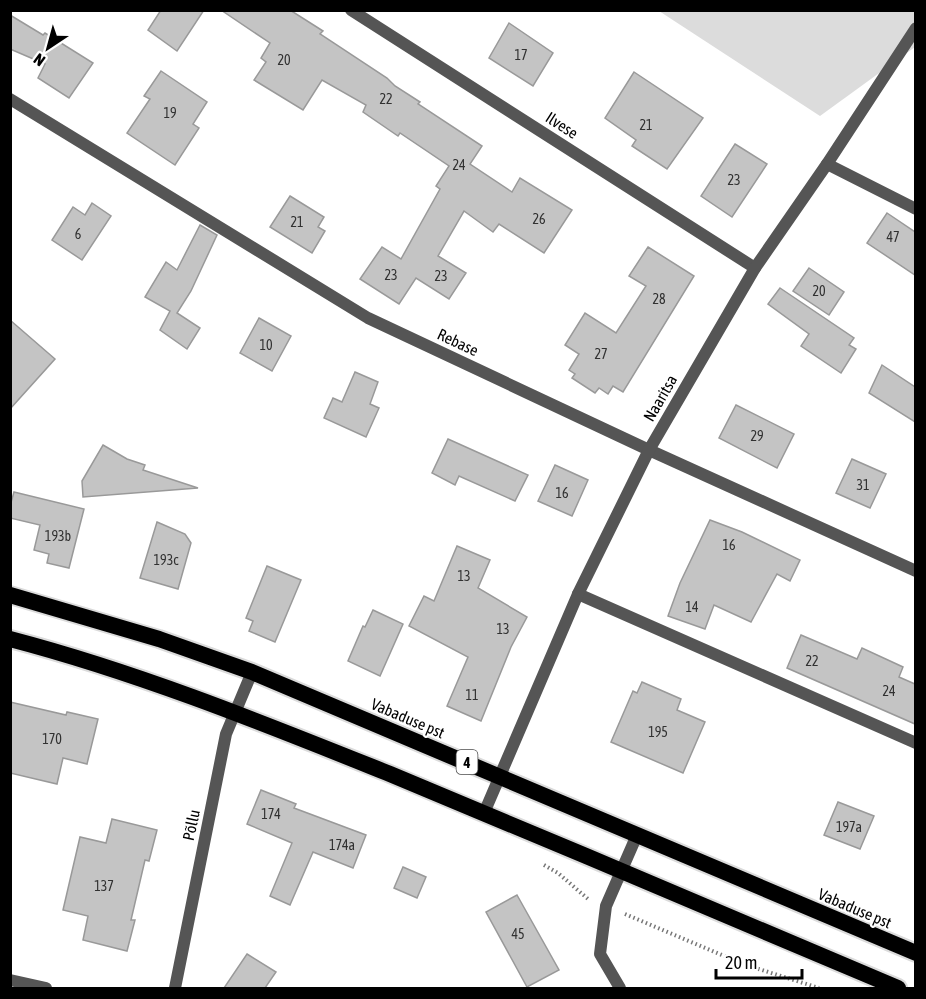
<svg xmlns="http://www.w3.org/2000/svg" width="926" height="999" viewBox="0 0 926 999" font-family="'Asap Condensed',sans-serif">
	<rect width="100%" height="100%" fill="#fff"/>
	<polygon fill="#dcdcdc" points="659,11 915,11 915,47 820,116"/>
	<g fill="#c4c4c4" stroke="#999" stroke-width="1.5">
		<polygon points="161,10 204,10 177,51 148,30"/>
		<polygon points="221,10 290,10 323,31 320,34 387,78 395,86 420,102 418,104 482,146 470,164 512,192 520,178 572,210 544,253 499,224 493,232 464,211 438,256 466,273 449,299 416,278 399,304 360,279 382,247 401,259 440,189 436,186 449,166 400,133 398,136 363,112 366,105 322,80 303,110 254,80 266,62 261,58 270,43"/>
		<polygon points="10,15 43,35 45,33 93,63 69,98 38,78 45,64 10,49"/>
		<polygon points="509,23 553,53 533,86 489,58"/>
		<polygon points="161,71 207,102 193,124 199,128 175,165 127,133 150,99 144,96"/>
		<polygon points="634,72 703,118 667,169 632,146 636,140 605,118"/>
		<polygon points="735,144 767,164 732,217 701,196"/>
		<polygon points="290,196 324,217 318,227 325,231 312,253 270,227"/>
		<polygon points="92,203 111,216 82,260 52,240 73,207 85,215"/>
		<polygon points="887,213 915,232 915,275 867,243"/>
		<polygon points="200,225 217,235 191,291 177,313 200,328 187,349 160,330 170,311 145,297 166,262 177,270"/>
		<polygon points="648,247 694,276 623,392 613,386 608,394 599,388 595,393 572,378 575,374 569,370 579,354 565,345 585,313 616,333 646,286 629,276"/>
		<polygon points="809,268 844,292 829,315 793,291"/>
		<polygon points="780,288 854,338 849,345 856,349 841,373 801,346 809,334 768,304"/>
		<polygon points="259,318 291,336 272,371 240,353"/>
		<polygon points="10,320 55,359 10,409"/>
		<polygon points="882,365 915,387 915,422 869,393"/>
		<polygon points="355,372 378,382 370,404 379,408 366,437 324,418 333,398 342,402"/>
		<polygon points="736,405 794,434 777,468 719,438"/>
		<polygon points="448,439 528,475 515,501 459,476 455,485 432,473"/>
		<polygon points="103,445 127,459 145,465 143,470 198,488 83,497 82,481"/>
		<polygon points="852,459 886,474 870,508 836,493"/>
		<polygon points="555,465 588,480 572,516 538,501"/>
		<polygon points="14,492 84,509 69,568 47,563 49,554 34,550 40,525 10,518 10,506"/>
		<polygon points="710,520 742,532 800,560 790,581 777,574 751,622 714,605 705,629 668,616 680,583"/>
		<polygon points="157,522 185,534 191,543 178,589 140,578"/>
		<polygon points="457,546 490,560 478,588 527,617 511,647 481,721 447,706 468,657 409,626 424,596 434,601"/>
		<polygon points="267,566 301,580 275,642 249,631 253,621 246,618"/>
		<polygon points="373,610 403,624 380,676 348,661 363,626 365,627"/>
		<polygon points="801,635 857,659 862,648 903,667 899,677 915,684 915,724 787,668"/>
		<polygon points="642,682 681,699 677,710 705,722 683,773 611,742 633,691 637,693"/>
		<polygon points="10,702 66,715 67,712 98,719 87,764 63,758 57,784 10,773"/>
		<polygon points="261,790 296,804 294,808 366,835 353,868 313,852 290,905 270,896 292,843 247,824"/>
		<polygon points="838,802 874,816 860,849 824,835"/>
		<polygon points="112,819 157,830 149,861 145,860 131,920 135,920 127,951 83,940 88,916 63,910 80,837 106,843"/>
		<polygon points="403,867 426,877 417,898 394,888"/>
		<polygon points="517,895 559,970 527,987 486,912"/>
		<polygon points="247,954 276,972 265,988 224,988"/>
	</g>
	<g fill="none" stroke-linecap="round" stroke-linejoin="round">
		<g stroke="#dbdbdb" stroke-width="20">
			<g id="trunk">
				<polyline points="10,595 159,639 252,672 916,953"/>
				<path d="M10,639C140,673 265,724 390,774C560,844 728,917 898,988"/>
			</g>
		</g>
		<g stroke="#777" stroke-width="4" stroke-dasharray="1.5 3" stroke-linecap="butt">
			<polyline points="544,865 558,873 588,899"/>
			<polyline points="625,914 743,964 819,988"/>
		</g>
		<polyline stroke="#555" stroke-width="12" points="578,594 916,743"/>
		<g stroke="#555" stroke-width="12">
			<polyline points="351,10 755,268"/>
			<polyline points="10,99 368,318 649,450 916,571"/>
			<polyline points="827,164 916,209"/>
			<polyline points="484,813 578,594 649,450 755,268 827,164 916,28"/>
			<polyline points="10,980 46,988"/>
			<polyline points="175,988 226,734 252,672"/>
			<polyline points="620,988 600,954 606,906 637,835"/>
		</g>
		<use href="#trunk" stroke="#000" stroke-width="16"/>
	</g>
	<g text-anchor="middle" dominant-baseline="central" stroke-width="4.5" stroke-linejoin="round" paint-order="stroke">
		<g font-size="14" fill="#313131">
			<text x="521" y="55">17</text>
			<text x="284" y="60">20</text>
			<text x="386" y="99">22</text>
			<text x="170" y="113">19</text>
			<text x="646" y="125">21</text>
			<text x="459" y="165">24</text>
			<text x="734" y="180">23</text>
			<text x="539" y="219">26</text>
			<text x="297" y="222">21</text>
			<text x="78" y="234">6</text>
			<text x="893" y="237">47</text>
			<text x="391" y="275">23</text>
			<text x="441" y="276">23</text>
			<text x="819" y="291">20</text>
			<text x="659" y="299">28</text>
			<text x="266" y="345">10</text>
			<text x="601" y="354">27</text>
			<text x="757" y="436">29</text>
			<text x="863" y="485">31</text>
			<text x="562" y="493">16</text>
			<text x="58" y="536">193b</text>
			<text x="729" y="545">16</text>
			<text x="166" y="560">193c</text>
			<text x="464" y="576">13</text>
			<text x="692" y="607">14</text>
			<text x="503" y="629">13</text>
			<text x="812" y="661">22</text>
			<text x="889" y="691">24</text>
			<text x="472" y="695">11</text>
			<text x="658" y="732">195</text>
			<text x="52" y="739">170</text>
			<text x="271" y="814">174</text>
			<text x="849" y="827">197a</text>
			<text x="342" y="845">174a</text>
			<text x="104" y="886">137</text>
			<text x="518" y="934">45</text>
		</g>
		<rect fill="#fff" stroke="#4c4c4c" stroke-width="1.5" x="456.5" y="750" width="21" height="24" rx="4.5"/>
		<g font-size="15" font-weight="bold" fill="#000">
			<text x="467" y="762">4</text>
		</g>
		<g font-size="16" fill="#000" stroke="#fff">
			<text transform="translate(562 125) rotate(33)">Ilvese</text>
			<text transform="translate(458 342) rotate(25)">Rebase</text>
			<text transform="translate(660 398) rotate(-60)">Naaritsa</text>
			<text transform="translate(408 718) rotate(23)">Vabaduse pst</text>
			<text transform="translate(191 825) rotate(-78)">Põllu</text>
			<text transform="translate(855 908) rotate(23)">Vabaduse pst</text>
		</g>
	</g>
	<rect width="926" height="999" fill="none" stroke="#000000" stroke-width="24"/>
	<g transform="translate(48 48) rotate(216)" stroke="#ffffff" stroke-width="4.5" paint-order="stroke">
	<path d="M0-4.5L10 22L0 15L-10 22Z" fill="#000000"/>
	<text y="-9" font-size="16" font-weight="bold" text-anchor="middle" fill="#000000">N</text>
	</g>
	<path d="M716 969v9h86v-9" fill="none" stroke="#000000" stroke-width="3"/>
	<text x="725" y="969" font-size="18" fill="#000000" stroke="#ffffff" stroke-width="4.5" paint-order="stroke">20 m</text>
</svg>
